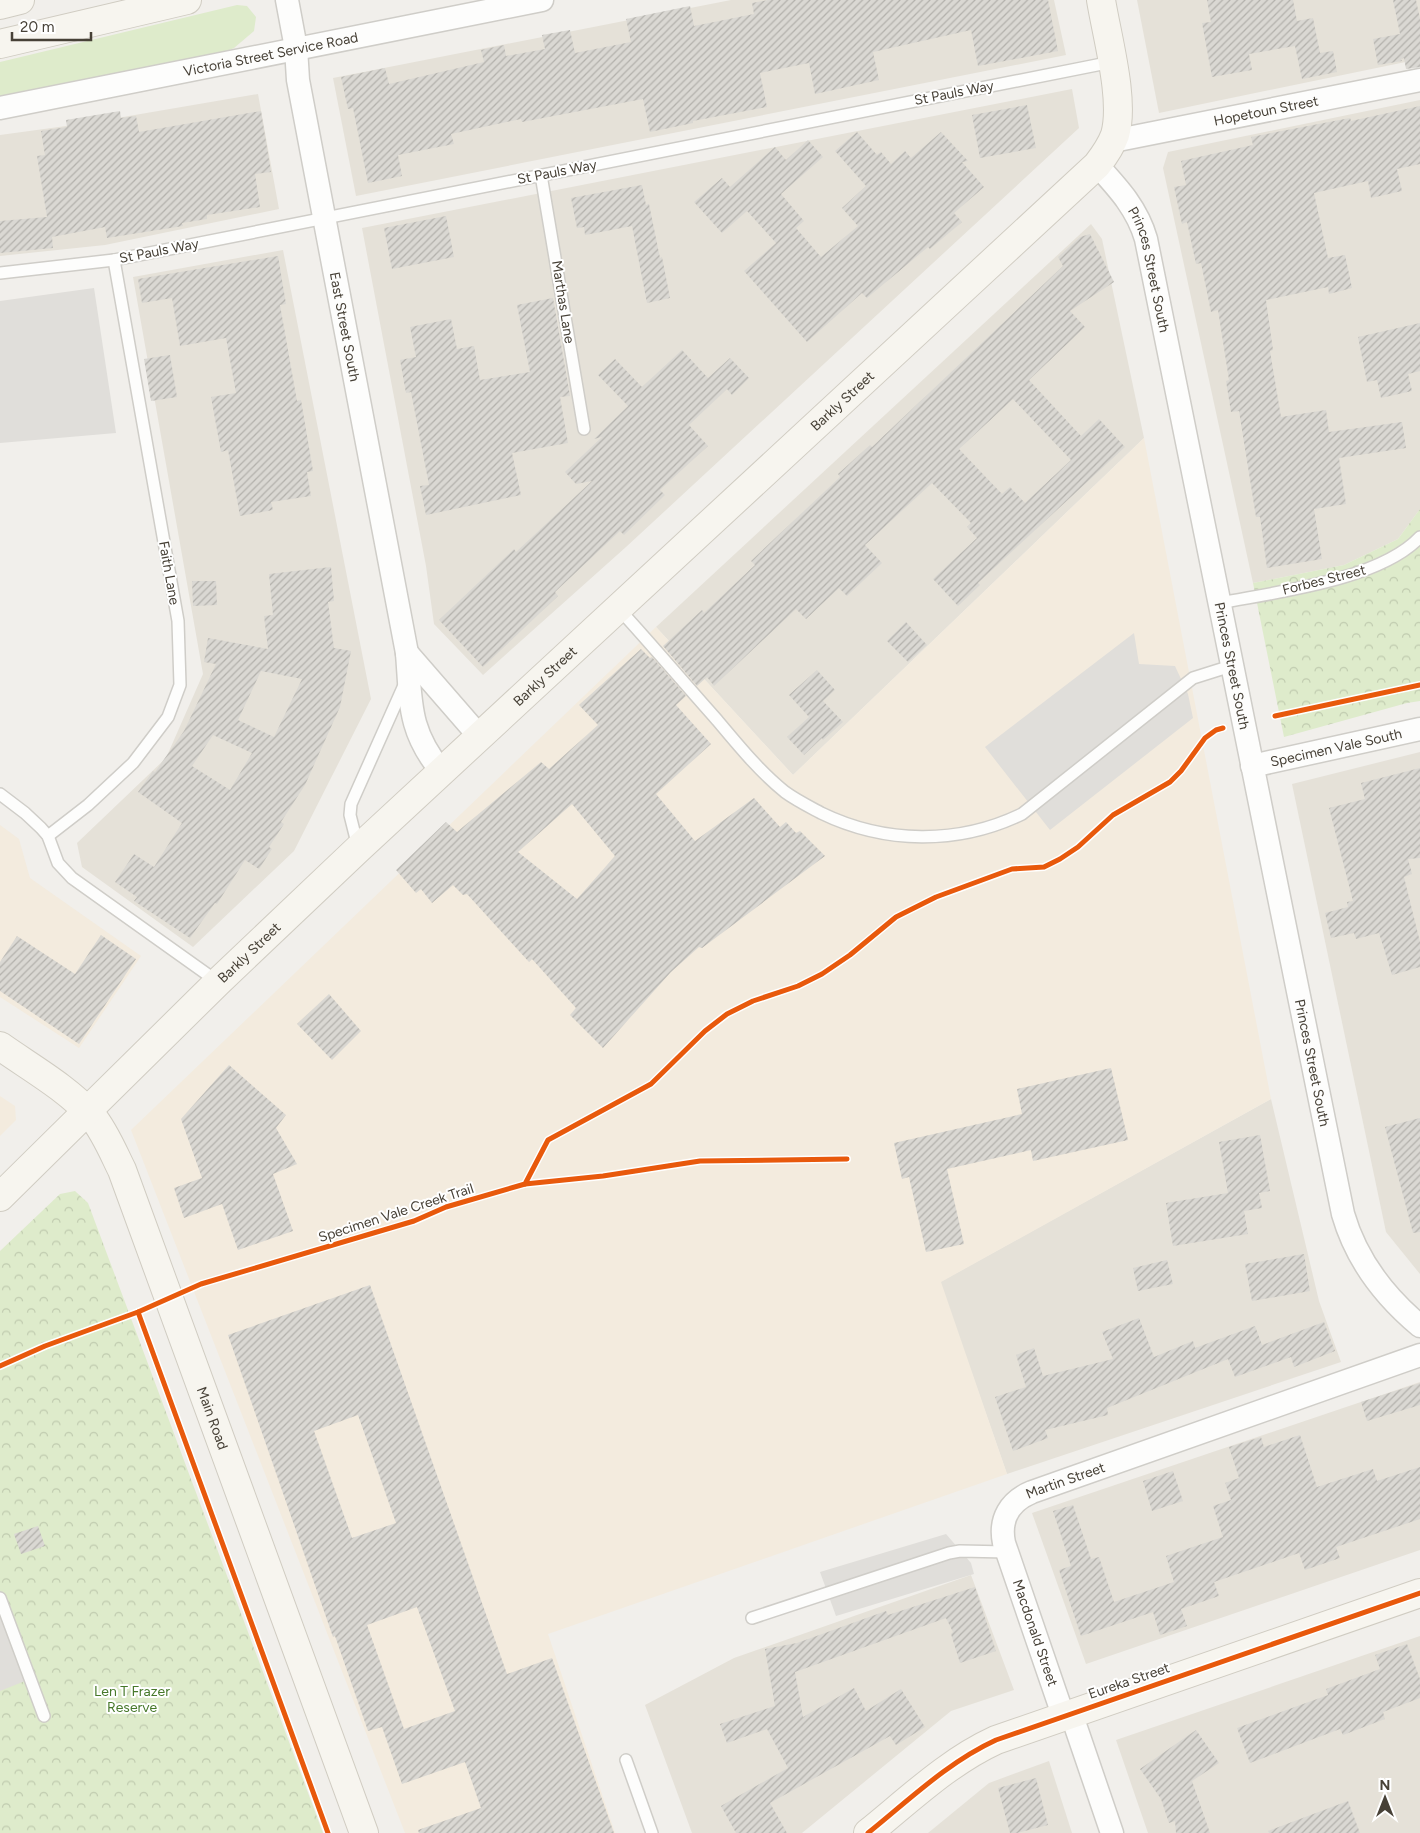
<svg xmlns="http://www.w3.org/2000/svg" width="1420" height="1833" viewBox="0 0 1420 1833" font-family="Figtree,sans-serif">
	<defs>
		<pattern id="park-crowns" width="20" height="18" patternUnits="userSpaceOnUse" patternTransform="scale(1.25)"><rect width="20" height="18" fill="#deebcb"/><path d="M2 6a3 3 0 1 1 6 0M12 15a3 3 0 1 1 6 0" fill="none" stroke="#c0cbaf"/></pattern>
		<pattern id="building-hatch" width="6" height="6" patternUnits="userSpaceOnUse" patternTransform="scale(1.25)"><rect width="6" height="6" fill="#dad8d3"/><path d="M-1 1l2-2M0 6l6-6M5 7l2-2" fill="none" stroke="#b3b1ac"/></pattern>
	</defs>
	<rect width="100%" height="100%" fill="#f1efeb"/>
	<g fill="#e5e1d8">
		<polygon points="731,0 1054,0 1066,55 356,196 333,78"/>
		<polygon points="1137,0 1420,0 1420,59 1159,113"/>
		<polygon points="1072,89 1079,128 626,547 483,675 434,624 426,566 362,228"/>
		<polygon points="258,94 279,209 105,245 0,256 0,135 88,123"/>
		<polygon points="1420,100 1420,509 1398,539 1344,565 1253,583 1163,168 1168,152"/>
		<polygon points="1091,224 1102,239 1144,438 793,775 656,627"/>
		<polygon points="283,250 371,699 294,851 193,947 82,867 77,843 166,758 203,674 133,277"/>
		<polygon points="1420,752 1420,1274 1386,1232 1292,784"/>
		<polygon points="1271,1099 1319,1301 1341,1362 1007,1474 940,1282"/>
		<polygon points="1420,1382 1420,1550 1086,1664 1032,1513"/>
		<polygon points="971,1575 1014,1690 951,1711 802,1833 692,1833 645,1705 734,1658"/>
		<polygon points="1420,1636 1420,1833 1148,1833 1116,1740"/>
		<polygon points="1049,1761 1072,1833 928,1833 989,1783"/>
	</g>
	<g fill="#f3ebde">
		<polygon points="1144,438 1271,1099 941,1282 1007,1474 548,1634 615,1833 405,1833 131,1130 656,627 793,775"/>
		<polygon points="0,825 19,839 30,878 141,956 79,1048 0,997"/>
		<polygon points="0,1096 15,1106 16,1120 0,1136"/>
	</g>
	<polygon fill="#deebcb" points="237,5 247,6 256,17 254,31 234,48 222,53 0,96 0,62"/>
	<g fill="url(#park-crowns)">
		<polygon points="1420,509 1420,701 1407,703 1284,737 1253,583 1344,565 1398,539"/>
		<polygon points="75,1191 88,1203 323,1833 0,1833 0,1251 60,1194"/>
	</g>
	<g fill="#e0deda">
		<polygon points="94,288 116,433 0,443 0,301"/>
		<polygon points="1134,633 1139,664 1175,666 1188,694 1193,718 1050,830 985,747"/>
		<polygon points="946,1534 971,1563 974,1574 836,1616 820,1572"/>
		<polygon points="5,1612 30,1679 0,1691 0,1615"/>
	</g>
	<g fill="url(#building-hatch)" fill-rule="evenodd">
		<polygon points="768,0 1048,0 1058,51 978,66 971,30 873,52 879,80 815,94 809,63 760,73 767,107 693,121 693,123 650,132 643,99 522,122 521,119 451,134 454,144 398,155 402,176 368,183 353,108 348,109 341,77 385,68 389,84 484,62 481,50 504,45 506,56 545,49 542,35 570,30 575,53 631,42 626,19 690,6 694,26 754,14 752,3"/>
		<polygon points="1207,0 1293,0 1297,21 1313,18 1320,53 1333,51 1337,72 1302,79 1295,46 1249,54 1252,70 1212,77 1202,23 1211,22"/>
		<polygon points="1393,0 1416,0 1420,19 1420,67 1406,69 1404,58 1401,59 1402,61 1378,65 1373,39 1400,34"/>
		<polygon points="1027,105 1036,148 980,158 972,115"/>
		<polygon points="1420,106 1420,164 1397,169 1402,191 1371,198 1368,181 1314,193 1328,258 1345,255 1352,288 1329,294 1328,287 1266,300 1273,350 1270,351 1281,417 1326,410 1329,432 1402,422 1406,448 1339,458 1346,504 1314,509 1322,559 1267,568 1260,517 1256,517 1239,411 1231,412 1226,381 1229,380 1218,310 1211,312 1201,263 1196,264 1187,222 1182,224 1174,187 1186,185 1181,161 1253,145 1251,137 1350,118 1351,121"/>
		<polygon points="120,111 121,118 136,116 139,132 261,111 271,172 255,174 260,207 207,215 207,219 182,223 183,226 107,238 105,227 52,237 53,248 0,253 0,221 47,217 37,156 45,155 41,131 67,127 66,120"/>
		<polygon points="857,132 877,155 881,152 891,164 905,151 911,158 941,132 968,161 962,162 984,187 954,213 962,222 930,249 928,247 867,298 862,293 807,342 744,271 776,243 747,211 722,233 694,202 722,178 730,187 775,147 786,160 808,140 823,157 781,194 804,221 796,228 821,257 858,226 842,208 866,186 835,151"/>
		<polygon points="642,185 646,205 649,204 660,258 662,257 670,298 647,303 632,226 585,235 584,227 577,228 571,198"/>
		<polygon points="446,216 454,257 392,269 384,228"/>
		<path d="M1090,234L1114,282L1070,311L1085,327L1029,380L1081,436L1099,419L1125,447L978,583L980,585L958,606L933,579L977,538L967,527L971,523L932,483L865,545L882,563L847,596L839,588L806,619L796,609L714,686L707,677L697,686L663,646L702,610L704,613L755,565L751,561L840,477L838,474L870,445L872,447L1063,266L1058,257L1080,237ZM1013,399L1071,460L1025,503L1010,487L1002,494L959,449Z"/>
		<polygon points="278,256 286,304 280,305 297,401 301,400 313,471 307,472 311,496 271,502 273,510 240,516 228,450 221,452 211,397 236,393 226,338 180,346 172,298 142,303 138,279"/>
		<polygon points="553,298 570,396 560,397 568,443 512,453 521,495 426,515 420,486 429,485 411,392 406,393 400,360 416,357 410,327 451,319 457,349 474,346 480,380 530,372 517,305"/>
		<polygon points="1420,323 1420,371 1408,374 1412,391 1381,398 1377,380 1367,382 1358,337"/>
		<polygon points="682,350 708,378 730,358 749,378 732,395 727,389 689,425 708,446 660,490 665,495 624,535 620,531 555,592 558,596 483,667 439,620 514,549 516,552 592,481 576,484 565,472 602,437 594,439 628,406 598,375 615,359 642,387"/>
		<polygon points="170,355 177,397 151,401 144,359"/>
		<path d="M331,567L334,601L328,602L334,648L351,651L340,707L305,785L281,822L284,824L269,847L272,849L259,869L245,860L217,904L215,903L190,938L134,901L137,897L115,882L134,854L154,867L182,823L138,792L153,771L155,772L184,731L216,664L204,662L208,638L268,649L264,616L273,615L269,574ZM261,671L302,679L274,737L238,720ZM213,735L252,753L230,790L192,766Z"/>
		<polygon points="192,581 216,581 217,605 193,606"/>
		<polygon points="906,622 927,645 908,662 887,641"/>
		<path d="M641,649L650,658L652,657L686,696L676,705L711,744L656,794L695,841L754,798L780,827L786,822L796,833L800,831L825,856L702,948L699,947L671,972L603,1048L570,1015L576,1008L532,959L529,962L467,894L463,895L453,885L432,903L421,889L416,893L396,870L446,822L457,832L541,762L549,769L598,725L579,705ZM572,804L615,856L577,899L518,852Z"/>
		<polygon points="817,670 835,690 823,701 843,722 823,740 822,738 804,755 787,737 809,717 789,695"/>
		<polygon points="1420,768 1420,858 1408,859 1412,874 1404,877 1420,942 1420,967 1392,975 1379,933 1356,939 1354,933 1331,938 1325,913 1348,907 1347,902 1353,901 1329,808 1365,799 1361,783"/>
		<polygon points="101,935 136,959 79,1044 0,991 0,962 17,936 75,974"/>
		<polygon points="329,994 361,1031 332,1060 297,1024"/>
		<polygon points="229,1065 286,1115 276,1128 297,1164 273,1174 293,1231 238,1250 222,1204 184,1218 174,1188 202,1178 181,1119"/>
		<polygon points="1111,1068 1128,1140 1033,1161 1031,1150 947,1169 964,1244 926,1252 909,1177 902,1179 894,1143 1022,1114 1017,1089"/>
		<polygon points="1420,1118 1420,1232 1413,1233 1385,1127"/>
		<polygon points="1260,1135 1270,1191 1259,1193 1262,1208 1244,1211 1248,1234 1173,1246 1166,1203 1228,1193 1219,1142"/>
		<polygon points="1304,1254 1310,1291 1252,1301 1245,1264"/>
		<polygon points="1167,1260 1173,1284 1138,1291 1133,1268"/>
		<path d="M370,1285L507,1674L552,1658L614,1833H419L418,1830L481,1808L465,1762L402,1784L382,1727L368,1731L335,1636L333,1637L228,1335ZM358,1415L396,1523L352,1538L314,1431ZM417,1607L455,1711L404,1729L367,1625Z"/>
		<polygon points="1139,1318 1154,1357 1193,1341 1195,1348 1255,1326 1262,1345 1324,1322 1335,1351 1294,1367 1291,1357 1235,1377 1228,1359 1107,1408 1108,1415 1045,1430 1048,1438 1013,1451 995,1397 1026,1387 1016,1355 1034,1348 1043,1376 1113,1359 1102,1332"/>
		<polygon points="1420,1383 1420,1405 1367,1421 1361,1402"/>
		<polygon points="1300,1435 1317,1487 1373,1469 1377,1481 1420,1467 1420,1519 1336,1547 1340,1558 1305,1570 1299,1553 1214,1582 1219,1596 1181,1609 1187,1626 1160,1635 1153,1612 1081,1636 1059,1570 1071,1566 1053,1511 1073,1505 1091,1559 1099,1557 1114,1602 1174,1582 1166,1556 1223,1537 1213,1506 1231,1500 1225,1483 1239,1478 1229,1447 1261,1437 1264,1447"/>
		<polygon points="1173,1471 1183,1501 1152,1511 1143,1481"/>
		<polygon points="38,1526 45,1546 21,1554 14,1534"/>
		<polygon points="975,1587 996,1651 960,1663 951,1634 953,1632 946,1618 795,1672 803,1717 854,1688 866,1711 901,1689 925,1727 896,1745 890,1736 770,1803 787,1833 736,1833 721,1806 788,1768 767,1729 727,1743 720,1724 775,1706 765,1649 797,1643 886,1611 888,1615"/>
		<polygon points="1407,1644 1420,1679 1420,1698 1383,1712 1385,1719 1343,1735 1340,1729 1250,1763 1237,1728 1328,1695 1326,1689 1380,1669 1375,1655"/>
		<polygon points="1196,1730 1219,1763 1192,1781 1210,1833 1176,1833 1175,1821 1169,1823 1161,1799 1140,1769"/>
		<polygon points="1036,1778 1048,1825 1017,1833 1010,1833 998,1788"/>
		<polygon points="1348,1801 1360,1833 1269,1833 1268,1831"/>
	</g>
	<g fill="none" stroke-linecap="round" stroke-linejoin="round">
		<g stroke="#cfcdc8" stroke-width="14">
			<g id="lane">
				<polyline points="541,175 584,429"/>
				<polyline points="0,273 114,260 1112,62"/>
				<path d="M1220,603C1276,592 1380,580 1420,537"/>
				<path d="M619,609C652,645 684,683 717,720C738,745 759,771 785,792C796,800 808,806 821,813C885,844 958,845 1022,814L1193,678L1231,666"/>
				<polyline points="0,794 25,813 41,828 48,836 58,863 72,878 218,982"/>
				<polyline points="48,836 88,805 133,763 168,717 180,685 178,621 114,260"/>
				<polyline points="358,847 350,815 351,804 405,683"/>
				<polyline points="0,1598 44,1716"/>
				<polyline points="752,1618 949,1553 960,1551 1007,1552"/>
				<polyline points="626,1760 652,1833"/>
			</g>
		</g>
		<g stroke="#cfcdc8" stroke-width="25">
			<g id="street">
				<path id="s1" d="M287,0L296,48L298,80L407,653C411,703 408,731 442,772"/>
				<path id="s2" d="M0,108L542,0"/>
				<path id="s3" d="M1113,141L1420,80"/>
				<path id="s4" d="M1097,165C1118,188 1137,208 1146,239L1343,1214C1356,1259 1384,1296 1420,1326"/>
				<polyline points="407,653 480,737"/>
				<path id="s5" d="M1252,766L1420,729"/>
				<polyline points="1071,1713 1112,1833"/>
				<path id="s6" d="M1063,1715L1004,1543C999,1519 1010,1501 1032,1492L1420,1355"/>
			</g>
		</g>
		<g stroke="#d0ccc2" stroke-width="30">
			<g id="secondary">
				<polyline points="0,5 20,0"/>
				<polyline points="0,44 187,0"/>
				<path id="s7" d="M0,1046C31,1068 67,1088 92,1116C105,1132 113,1152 122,1170L364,1833"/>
				<path id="s8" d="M0,1197L218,982L358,849L1097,165C1104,156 1111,146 1115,135C1125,100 1107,37 1101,0"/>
				<path d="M868,1833C909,1800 948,1762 996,1740L1420,1593"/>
			</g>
		</g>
		<use href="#lane" stroke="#fdfdfc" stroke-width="11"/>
		<use href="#street" stroke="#fdfdfc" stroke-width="22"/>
		<use href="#secondary" stroke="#f7f5ef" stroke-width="28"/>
		<g stroke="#fff" stroke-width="8">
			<g id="cycleway">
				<polyline points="1275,716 1420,685"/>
				<polyline points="525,1184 603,1176 700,1161 847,1159"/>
				<polyline points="138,1312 328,1833"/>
				<polyline points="0,1366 45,1346 138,1312 201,1284 414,1221 446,1207 525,1184 548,1140 651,1084 705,1031 727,1014 753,1001 798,986 822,974 850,955 896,917 936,897 1012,869 1044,867 1060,859 1078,847 1113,815 1170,782 1181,771 1205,738 1216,730 1223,728"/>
				<path d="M868,1833C909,1800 948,1762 996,1740L1420,1593"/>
			</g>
		</g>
		<use href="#cycleway" stroke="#e8590c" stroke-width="5"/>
	</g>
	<g text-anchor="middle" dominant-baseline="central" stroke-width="4" stroke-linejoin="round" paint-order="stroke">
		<g font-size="14" fill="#474137" stroke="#fff">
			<text stroke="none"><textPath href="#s2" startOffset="276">Victoria Street Service Road</textPath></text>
			<text transform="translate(954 93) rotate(-11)">St Pauls Way</text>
			<text stroke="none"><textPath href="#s3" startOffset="156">Hopetoun Street</textPath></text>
			<text transform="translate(557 172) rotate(-11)">St Pauls Way</text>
			<text transform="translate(159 251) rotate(-11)">St Pauls Way</text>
			<text stroke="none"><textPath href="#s4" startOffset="120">Princes Street South</textPath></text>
			<text transform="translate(563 302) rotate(81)">Marthas Lane</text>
			<text stroke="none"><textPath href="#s1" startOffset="332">East Street South</textPath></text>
			<text stroke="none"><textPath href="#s8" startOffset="1159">Barkly Street</textPath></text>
			<text transform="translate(169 573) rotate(80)">Faith Lane</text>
			<text transform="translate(1324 580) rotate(-14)">Forbes Street</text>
			<text stroke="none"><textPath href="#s4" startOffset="525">Princes Street South</textPath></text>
			<text stroke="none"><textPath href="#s8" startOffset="754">Barkly Street</textPath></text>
			<text stroke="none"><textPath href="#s5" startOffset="86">Specimen Vale South</textPath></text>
			<text stroke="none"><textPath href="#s8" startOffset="349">Barkly Street</textPath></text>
			<text stroke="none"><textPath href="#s4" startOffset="930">Princes Street South</textPath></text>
			<text transform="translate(396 1213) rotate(-18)">Specimen Vale Creek Trail</text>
			<text stroke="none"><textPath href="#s7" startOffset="442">Main Road</textPath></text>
			<text stroke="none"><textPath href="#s6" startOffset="281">Martin Street</textPath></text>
			<text transform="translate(1035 1633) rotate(71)">Macdonald Street</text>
			<text transform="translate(1129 1681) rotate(-19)">Eureka Street</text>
		</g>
		<g font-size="14" fill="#46782a" stroke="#fff">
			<text x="132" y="1691">Len T Frazer<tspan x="132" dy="16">Reserve</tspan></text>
		</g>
	</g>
	<g transform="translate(1385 1798)" stroke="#ffffff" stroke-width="4" paint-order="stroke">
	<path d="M0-4L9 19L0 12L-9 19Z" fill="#474137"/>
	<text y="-8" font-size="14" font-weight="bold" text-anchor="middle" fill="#474137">N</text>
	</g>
	<path d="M12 32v8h79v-8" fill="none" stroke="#474137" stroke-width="2.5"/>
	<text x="20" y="32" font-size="15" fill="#474137" stroke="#ffffff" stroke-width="4" paint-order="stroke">20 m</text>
</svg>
